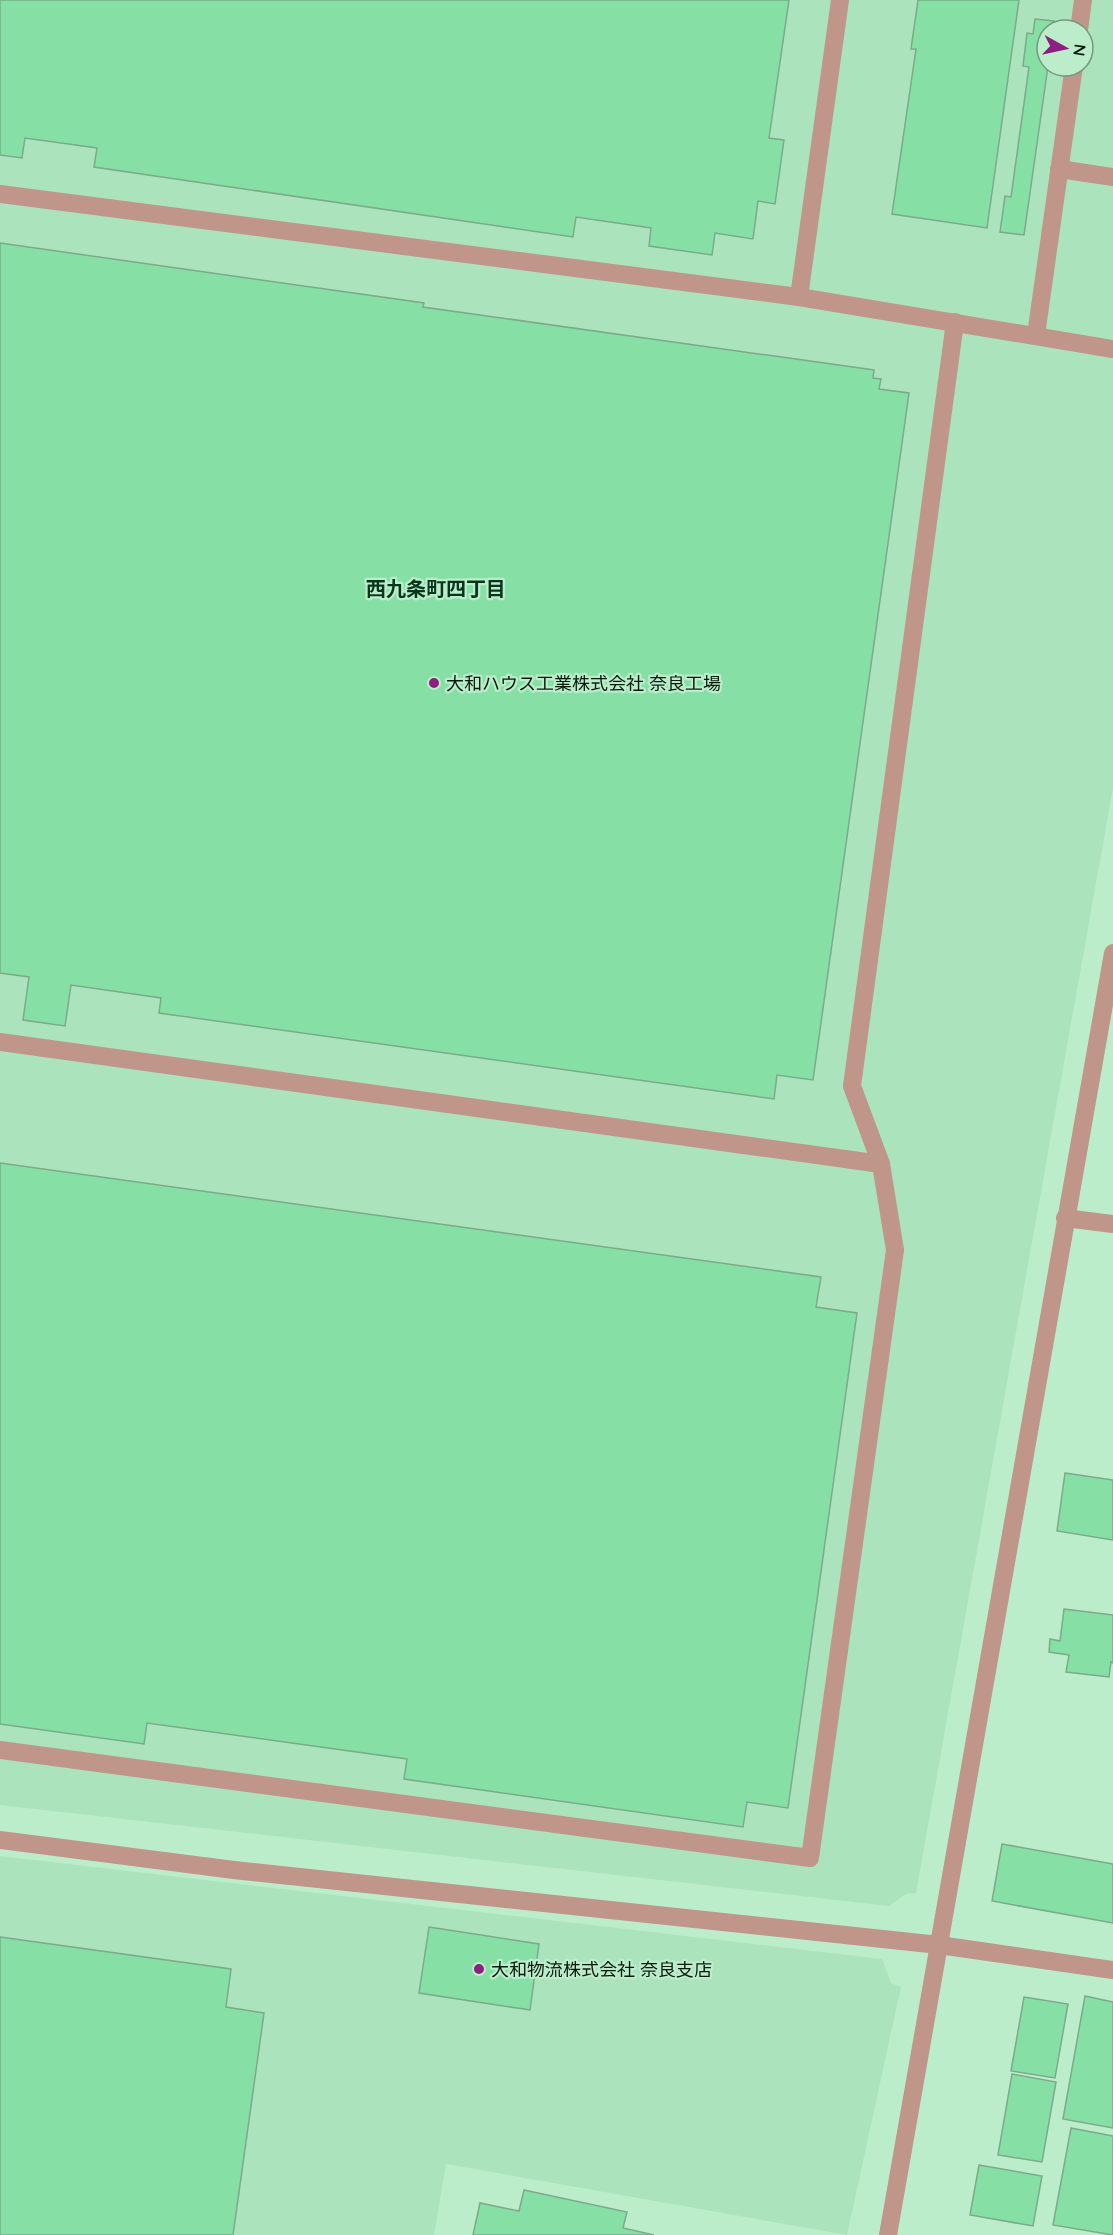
<svg xmlns="http://www.w3.org/2000/svg" width="1113" height="2235" viewBox="0 0 1113 2235" font-family="Quicksand,'Noto Sans JP',sans-serif">
	<rect width="100%" height="100%" fill="#bcedca"/>
	<g fill="#abe3bc" fill-rule="evenodd">
		<path d="M0,0H1113V788L916,1893L906,1894L889,1906L0,1805ZM1047,30H1083V66H1047Z"/>
		<polygon points="0,1856 882,1959 891,1983 901,1987 847,2235 446,2164 434,2235 0,2235"/>
	</g>
	<g fill="#86e0a5" stroke="#7caa8a" stroke-width="1.5">
		<polygon points="0,0 789,0 769,138 784,140 775,204 758,201 753,239 715,233 712,255 649,246 651,228 576,217 573,237 94,167 97,148 25,138 22,158 0,155"/>
		<polygon points="918,0 1019,0 987,228 892,214 916,49 911,49"/>
		<polygon points="1035,19 1054,21 1053,30 1047,30 1048,66 1024,235 1000,232 1005,196 1011,197 1029,67 1023,66 1027,33 1033,34"/>
		<polygon points="0,243 424,303 423,307 874,370 873,378 881,379 879,389 909,393 813,1080 777,1075 774,1099 159,1013 161,998 71,985 65,1026 23,1020 29,977 0,973"/>
		<polygon points="0,1163 821,1277 816,1307 857,1313 788,1808 747,1802 743,1827 404,1779 407,1759 147,1723 144,1744 0,1724"/>
		<polygon points="1065,1473 1113,1480 1113,1540 1057,1531"/>
		<polygon points="1064,1609 1113,1615 1113,1663 1111,1662 1109,1677 1066,1672 1069,1655 1049,1652 1050,1639 1060,1641"/>
		<polygon points="1002,1844 1113,1864 1113,1923 992,1901"/>
		<polygon points="429,1927 539,1944 530,2010 419,1993"/>
		<polygon points="0,1937 231,1969 226,2007 264,2013 233,2235 0,2235"/>
		<polygon points="1085,1996 1113,2002 1113,2128 1063,2119"/>
		<polygon points="1024,1997 1068,2004 1055,2078 1011,2071"/>
		<polygon points="1012,2074 1056,2082 1042,2162 998,2155"/>
		<polygon points="1071,2128 1113,2136 1113,2235 1053,2225"/>
		<polygon points="979,2165 1042,2176 1033,2226 970,2215"/>
		<polygon points="524,2190 627,2212 623,2228 654,2235 473,2235 480,2203 519,2211"/>
	</g>
	<g fill="none" stroke-linecap="round" stroke-linejoin="round">
		<g stroke="#c0958a" stroke-width="18">
			<polyline points="1079,30 1083,0"/>
			<polyline points="1059,169 1113,177"/>
			<polyline points="0,194 799,297 840,0"/>
			<polyline points="799,297 1113,349"/>
			<polyline points="1036,335 1074,66"/>
			<polyline points="0,1042 881,1164"/>
			<polyline points="1065,1218 1113,1224"/>
			<polyline points="0,1750 810,1858 895,1250 881,1164 852,1086 955,322"/>
			<polyline points="0,1840 234,1870 939,1945 1113,1970"/>
			<polyline points="888,2235 1113,953"/>
		</g>
	</g>
	<g fill="#8e1e80" stroke="#bcedca" stroke-width="2">
		<circle cx="434" cy="683" r="6"/>
		<circle cx="479" cy="1969" r="6"/>
	</g>
	<g text-anchor="middle" dominant-baseline="central" stroke-width="4.5" stroke-linejoin="round" paint-order="stroke">
		<g font-size="18" fill="#071a0e" stroke="#bcedca" text-anchor="start">
			<text x="446" y="683">大和ハウス工業株式会社 奈良工場</text>
			<text x="491" y="1969">大和物流株式会社 奈良支店</text>
		</g>
		<g font-size="20" font-weight="bold" fill="#06371d" stroke="#bcedca">
			<text x="436" y="588">西九条町四丁目</text>
		</g>
	</g>
	<g transform="translate(1065 48) rotate(98)"><circle r="28" fill="#bcedca" stroke="#74997f" stroke-width="1.5"/>
	<path d="M0-4.5L10 22L0 15L-10 22Z" fill="#8e1e80"/>
	<text y="-9" font-size="16" font-weight="bold" text-anchor="middle" fill="#071a0e">N</text>
	</g>
</svg>
